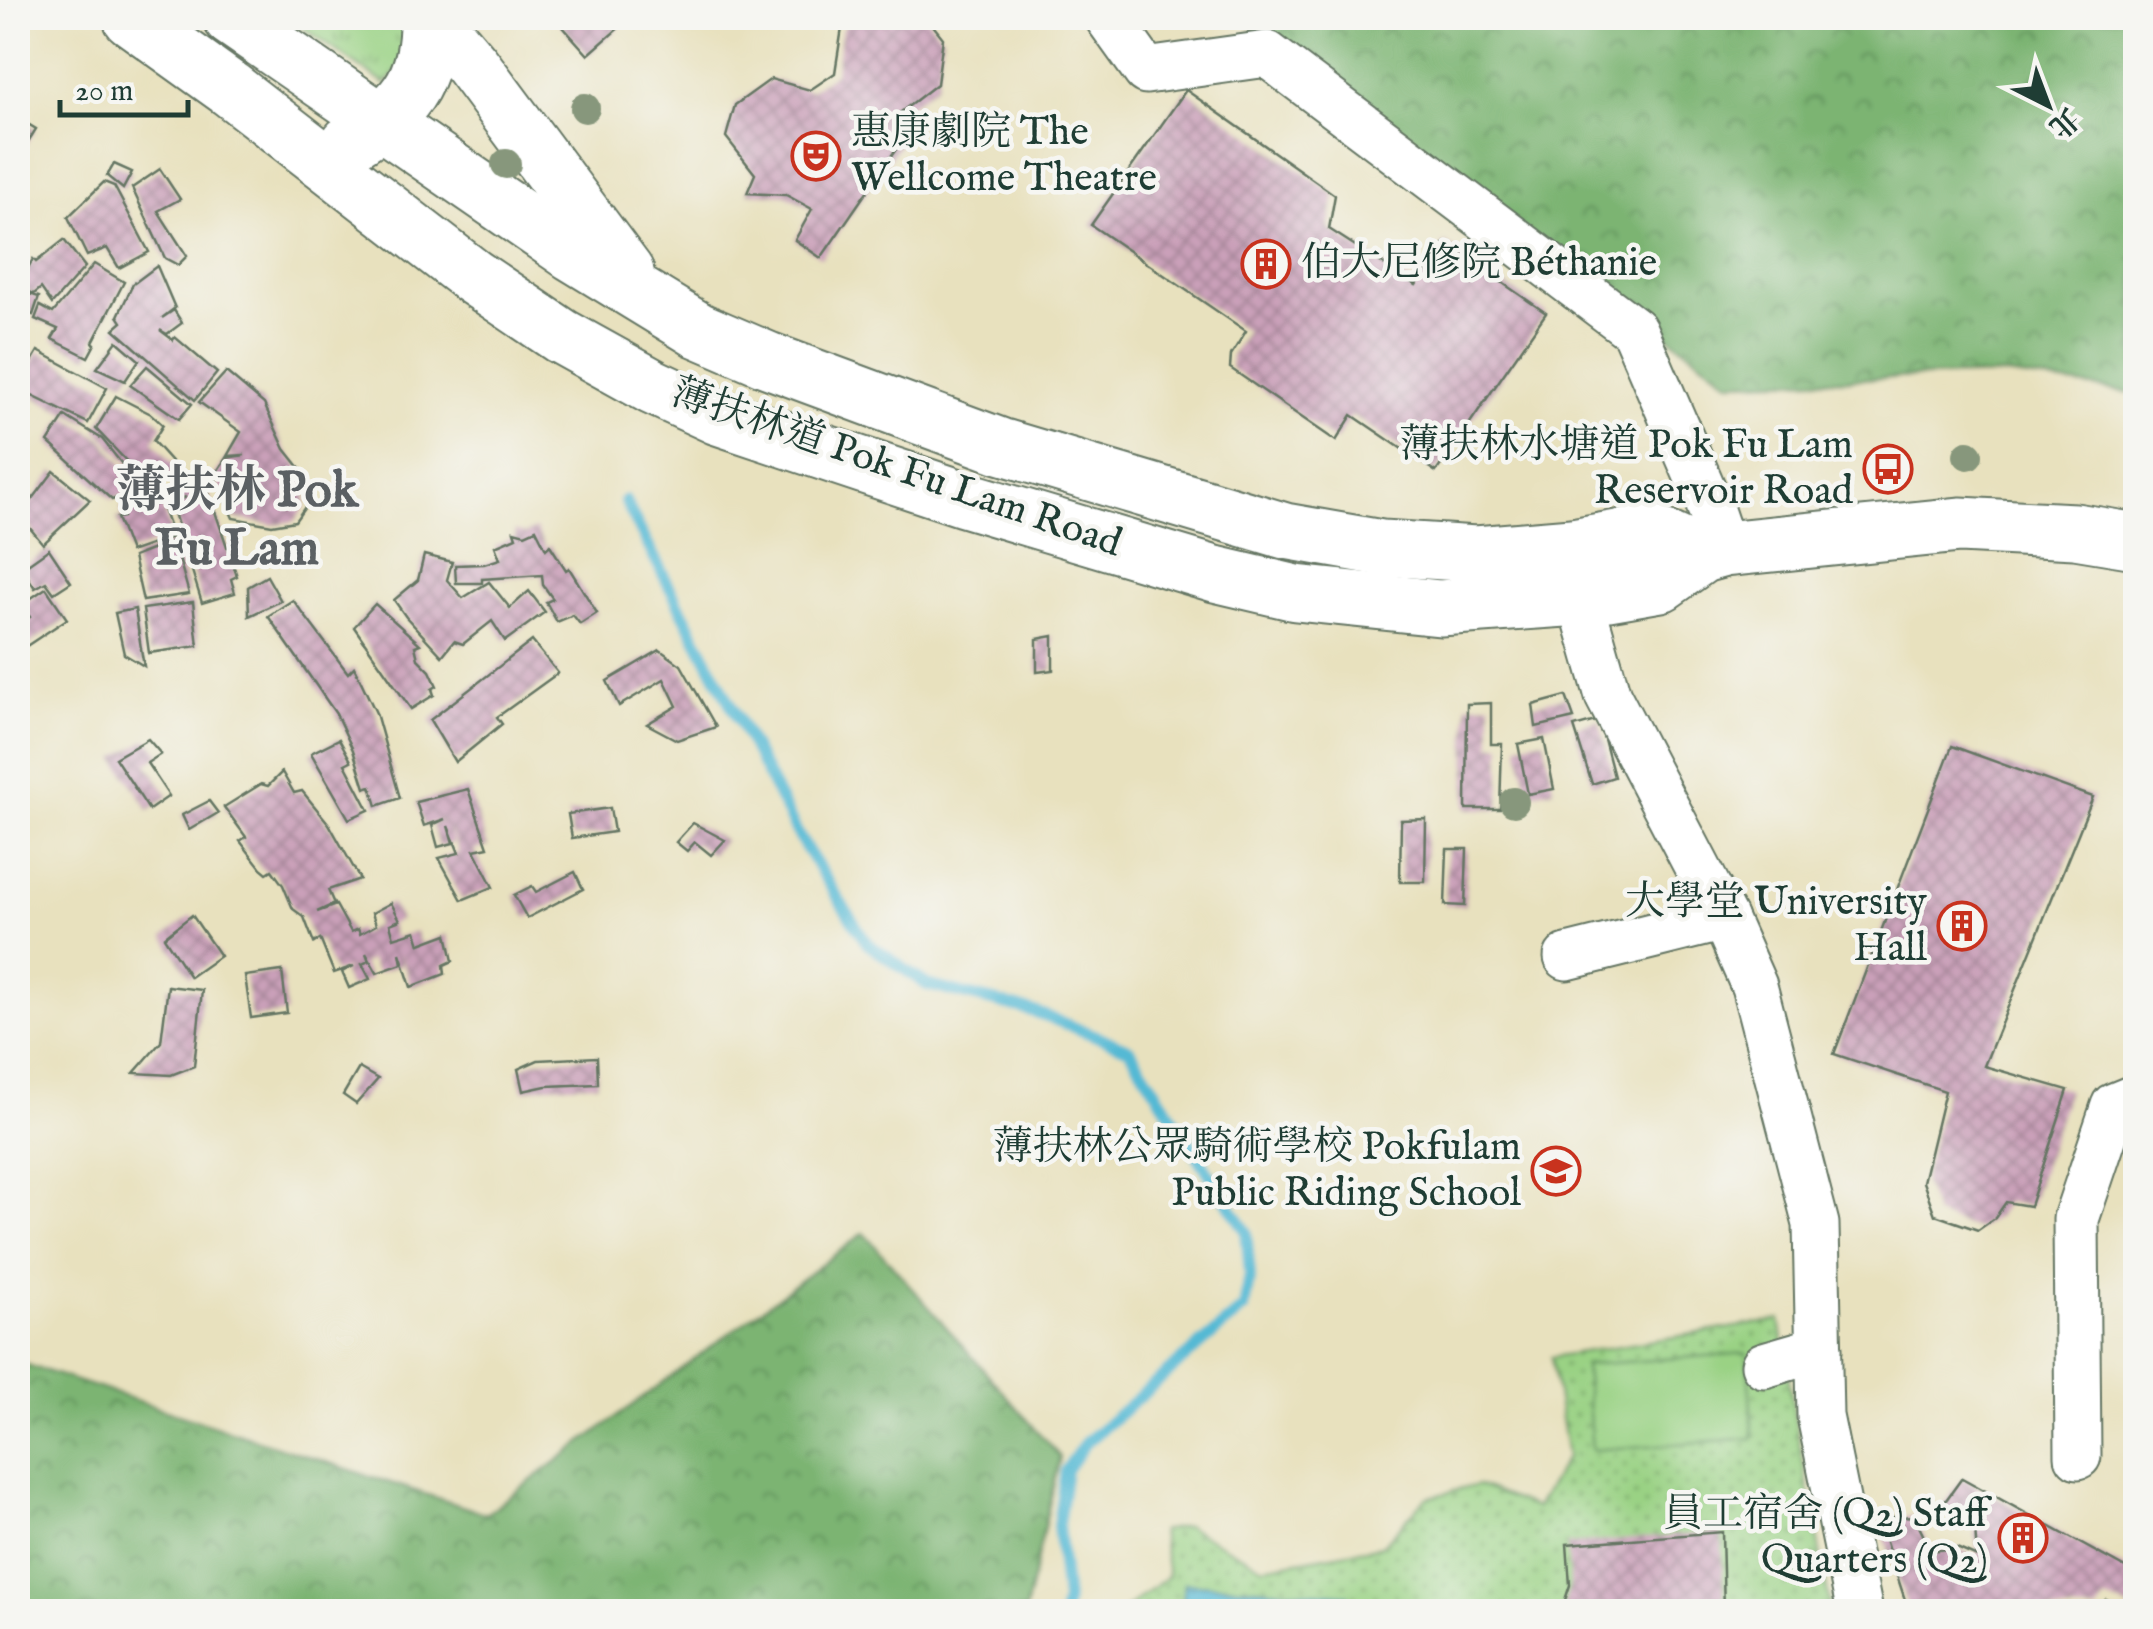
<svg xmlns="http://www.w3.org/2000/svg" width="2153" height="1629" viewBox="0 0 2153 1629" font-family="'IM FELL English','Noto Serif TC',serif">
	<defs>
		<pattern id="grass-tufts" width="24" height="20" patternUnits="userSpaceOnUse" patternTransform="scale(2.5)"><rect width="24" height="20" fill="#9ad284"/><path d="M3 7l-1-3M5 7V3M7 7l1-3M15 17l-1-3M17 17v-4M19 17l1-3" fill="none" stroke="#7dac6d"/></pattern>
		<pattern id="forest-crowns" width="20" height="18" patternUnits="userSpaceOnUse" patternTransform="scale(2.5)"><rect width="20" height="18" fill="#7bb472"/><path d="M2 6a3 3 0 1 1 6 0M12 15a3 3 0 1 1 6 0" fill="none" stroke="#64945e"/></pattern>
		<pattern id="park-dots" width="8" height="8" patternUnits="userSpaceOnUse" patternTransform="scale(2.5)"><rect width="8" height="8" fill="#9ad284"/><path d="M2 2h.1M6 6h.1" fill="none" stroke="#7dac6d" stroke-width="1.8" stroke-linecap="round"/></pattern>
		<pattern id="water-ripples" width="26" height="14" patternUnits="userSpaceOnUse" patternTransform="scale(2.5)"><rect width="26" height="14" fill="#55b9d4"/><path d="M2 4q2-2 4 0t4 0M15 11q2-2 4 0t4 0" fill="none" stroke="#4698ad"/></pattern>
		<pattern id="building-cross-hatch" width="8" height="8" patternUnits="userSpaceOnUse" patternTransform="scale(2.5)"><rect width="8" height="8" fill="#caa0b9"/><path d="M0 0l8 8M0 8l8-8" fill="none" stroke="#a38497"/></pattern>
	</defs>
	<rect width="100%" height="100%" fill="#f6f6f2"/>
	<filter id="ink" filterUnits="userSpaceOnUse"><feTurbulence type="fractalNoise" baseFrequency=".01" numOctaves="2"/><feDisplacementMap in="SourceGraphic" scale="20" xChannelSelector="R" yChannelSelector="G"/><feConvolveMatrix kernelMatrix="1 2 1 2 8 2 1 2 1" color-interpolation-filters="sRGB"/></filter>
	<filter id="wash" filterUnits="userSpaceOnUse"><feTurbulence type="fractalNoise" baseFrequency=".0048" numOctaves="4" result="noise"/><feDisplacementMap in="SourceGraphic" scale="40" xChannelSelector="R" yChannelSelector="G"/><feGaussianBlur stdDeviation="2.25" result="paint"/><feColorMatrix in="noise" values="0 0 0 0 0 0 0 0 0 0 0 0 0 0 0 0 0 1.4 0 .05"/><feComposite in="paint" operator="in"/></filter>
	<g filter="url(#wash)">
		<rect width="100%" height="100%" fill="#e8e1be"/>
		<polygon fill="url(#grass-tufts)" stroke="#5c885c" stroke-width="2.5" points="289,18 396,18 404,25 409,58 385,84"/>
		<g fill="url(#forest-crowns)" stroke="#4d7853" stroke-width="2.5">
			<polygon points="1240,18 2135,18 2135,393 2006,375 1730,382"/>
			<polygon points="864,1233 1060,1457 1025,1611 18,1611 18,1362 486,1514"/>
		</g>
		<polygon fill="url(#park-dots)" stroke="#5c885c" stroke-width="2.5" points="1780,1320 1795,1419 1831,1611 1122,1612 1168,1576 1161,1531 1186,1526 1264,1567 1382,1546 1426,1498 1477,1485 1536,1508 1567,1456 1551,1357"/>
		<polygon fill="#9ad284" stroke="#5c885c" stroke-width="2.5" points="1747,1353 1753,1438 1592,1450 1585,1365"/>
		<polygon fill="url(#water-ripples)" stroke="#3a7b84" stroke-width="2.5" points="1184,1583 1348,1595 1346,1611 1181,1611"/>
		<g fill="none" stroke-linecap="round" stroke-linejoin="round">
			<polyline stroke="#55b9d4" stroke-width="12" points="625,501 801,840 867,943 927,985 1035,1012 1129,1049 1246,1231 1250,1274 1244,1308 1085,1443 1066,1470 1058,1525 1066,1600 1064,1612"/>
		</g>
		<g id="blocks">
			<g fill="url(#building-cross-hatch)">
				<polygon points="555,18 630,18 588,55"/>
				<polygon points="857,18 927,18 943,38 937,84 896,116 912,126 821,258 795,240 812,209 786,195 747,193 755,174 726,137 735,105 771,79 810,90 835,73 842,28"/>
				<polygon points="1186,90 1335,195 1329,229 1416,285 1445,243 1546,313 1436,472 1352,415 1336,441 1230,368 1231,355 1246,331 1091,225"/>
				<polygon points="18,118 36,129 18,158"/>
				<polygon points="114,164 132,172 123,189 107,176"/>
				<polygon points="160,169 180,199 158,211 187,256 178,265 165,258 132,188"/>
				<polygon points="104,182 114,186 149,252 119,268 107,248 87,256 68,217"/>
				<polygon points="64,240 85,267 52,304 41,288 34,294 18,286 33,259 36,262"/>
				<polygon points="94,264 124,282 93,342 95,344 88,357 52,339 58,329 35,319 40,306 53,313"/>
				<polygon points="157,266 175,308 162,318 174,310 182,323 167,334 160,330 173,340 175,337 217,373 195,400 114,329 122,322 118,316 133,284"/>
				<polygon points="20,291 39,297 33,315 18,311"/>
				<polygon points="117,341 139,360 125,381 97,368"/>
				<polygon points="38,351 107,388 88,423 18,389 20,363 28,368"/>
				<polygon points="147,366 192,404 179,419 130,385"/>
				<polygon points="226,372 264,404 285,449 308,478 305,507 295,521 272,525 233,518 214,476 226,458 245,455 227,456 241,432 199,402"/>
				<polygon points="116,396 151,414 163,425 153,441 178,469 154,490 96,429"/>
				<polygon points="65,416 102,439 141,488 112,500 48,442"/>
				<polygon points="54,471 90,500 43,544 20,516"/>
				<polygon points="204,479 237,576 231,579 235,593 202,603 171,503 186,497 172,501 169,490"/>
				<polygon points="147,496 151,506 161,503 173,537 130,552 117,518 123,517 120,508"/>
				<polygon points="536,529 546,549 550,545 566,570 569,568 597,613 580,624 573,615 557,622 546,602 553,599 543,585 542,575 482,579 482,583 456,583 455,565 484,564 500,559 495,546 516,537 514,531 525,534"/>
				<polygon points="174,541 189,594 143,601 133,557"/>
				<polygon points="49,549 71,582 54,593 46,582 35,588 22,568"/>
				<polygon points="424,555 452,562 447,580 463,598 489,582 510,608 529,591 545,612 505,641 492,621 463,644 454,641 442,656 406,617 394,600 418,580"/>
				<polygon points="267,576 281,601 249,616 248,587"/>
				<polygon points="46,588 67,619 25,647 18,637 18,626 30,617 21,605"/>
				<polygon points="293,600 348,673 354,667 376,713 400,798 377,806 371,786 365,788 353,750 336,714 268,616"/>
				<polygon points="193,602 198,646 149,653 143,609"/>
				<polygon points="375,604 420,644 415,646 418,659 430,671 437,686 432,689 434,695 411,709 354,627"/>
				<polygon points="135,609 142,655 144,666 124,654 115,613"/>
				<polygon points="1053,636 1053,670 1037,672 1037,639"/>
				<polygon points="532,641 558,673 497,717 502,724 455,762 430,720"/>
				<polygon points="660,650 681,665 716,727 677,740 647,724 677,706 664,679 619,706 607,681"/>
				<polygon points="1566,696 1574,718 1536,727 1533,705"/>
				<polygon points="1491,703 1491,744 1502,744 1500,809 1466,809 1467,704"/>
				<polygon points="1599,720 1614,777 1592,784 1574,727"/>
				<polygon points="148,739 161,754 147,763 169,796 149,810 115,758"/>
				<polygon points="339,739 351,761 345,764 369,810 349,819 311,753"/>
				<polygon points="1544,739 1554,789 1528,794 1518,744"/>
				<polygon points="1952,746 2093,797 1984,1066 2068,1090 2030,1206 2006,1202 1995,1218 1978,1230 1935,1215 1923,1182 1945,1091 1834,1054"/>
				<polygon points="282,772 294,793 302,791 329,824 360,879 328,890 334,904 317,912 336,905 351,932 358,929 360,934 376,925 372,913 391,903 400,920 390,924 394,938 416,931 420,944 447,934 453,961 444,965 445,974 411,987 400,953 402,964 377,973 366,953 369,961 362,964 370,979 349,988 342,972 354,966 334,973 320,939 314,943 304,917 293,909 283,885 272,870 267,873 261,868 240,841 246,837 224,807 261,784 268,786"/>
				<polygon points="468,789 488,847 474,850 493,887 462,900 439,858 459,853 448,826 453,843 438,847 432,825 445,819 424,826 416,802"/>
				<polygon points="209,801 218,813 189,830 182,815"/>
				<polygon points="610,808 614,832 572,838 568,814"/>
				<polygon points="1426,819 1425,882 1400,882 1401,820"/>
				<polygon points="693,823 725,840 711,855 695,842 687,851 676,842"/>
				<polygon points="1447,849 1467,849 1465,906 1445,905"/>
				<polygon points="575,872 583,889 527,918 514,895 532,886 536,892"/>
				<polygon points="192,915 220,956 190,977 164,937"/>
				<polygon points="282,971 287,1013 251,1018 245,976"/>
				<polygon points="168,986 202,990 194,1066 171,1075 134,1073 161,1042"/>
				<polygon points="597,1057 598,1084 546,1086 523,1091 518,1069 538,1060"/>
				<polygon points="359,1068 378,1079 356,1104 343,1095"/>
				<polygon points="1962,1478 2136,1574 2136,1611 2106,1599 2097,1612 1909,1612 1878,1518 1914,1516 1931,1551 1957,1548 1977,1557 1975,1528 1941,1507"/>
				<polygon points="1722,1532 1724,1612 1561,1612 1570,1585 1567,1544"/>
			</g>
		</g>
	</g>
	<g filter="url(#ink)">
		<use href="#blocks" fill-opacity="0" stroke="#657664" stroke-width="2.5"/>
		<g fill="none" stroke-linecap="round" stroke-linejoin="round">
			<g stroke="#657664" stroke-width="49">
				<g id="minor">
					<polyline points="1108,18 1146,71 1267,54 1634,330 1707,499 1724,549"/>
					<polyline points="1575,563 1580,598 1608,696 1724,918 1754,986 1816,1224 1820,1416 1860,1612"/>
					<polyline points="1567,957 1724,918"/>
					<polyline points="1764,1365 1819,1349"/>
					<polyline points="2078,1456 2076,1219 2114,1106 2136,1097"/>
				</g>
			</g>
			<g stroke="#657664" stroke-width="59">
				<g id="major">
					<polyline points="131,18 230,89 472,276 561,336 653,387 718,417 964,499 1215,574 1296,593 1440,608 1580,598 1661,584 1702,555 1724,549 1960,525 2075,531 2136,541"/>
					<polyline points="231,18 572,253 698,330 768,360 1000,446 1285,531 1382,548 1476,554 1572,546 1651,532 1702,555"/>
					<polyline points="432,18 472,65 626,272"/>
					<path d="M349,143C403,110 428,83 427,18"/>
				</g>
			</g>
			<use href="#minor" stroke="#fff" stroke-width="45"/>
			<use href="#major" stroke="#fff" stroke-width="55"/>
		</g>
		<g fill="#87977b">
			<circle cx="585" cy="108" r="15"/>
			<circle cx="506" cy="164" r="15"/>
			<circle cx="1968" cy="455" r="15"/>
			<circle cx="1514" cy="802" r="15"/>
		</g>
	</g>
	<defs>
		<g id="theatre-ring" transform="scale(2.5)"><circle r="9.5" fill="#f6f6f2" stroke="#c8321e" stroke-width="1.5"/><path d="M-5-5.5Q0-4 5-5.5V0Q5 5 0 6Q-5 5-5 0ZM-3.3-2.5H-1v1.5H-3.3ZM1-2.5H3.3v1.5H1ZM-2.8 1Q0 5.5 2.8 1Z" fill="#c8321e"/></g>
		<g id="building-ring" transform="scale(2.5)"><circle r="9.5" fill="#f6f6f2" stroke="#c8321e" stroke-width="1.5"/><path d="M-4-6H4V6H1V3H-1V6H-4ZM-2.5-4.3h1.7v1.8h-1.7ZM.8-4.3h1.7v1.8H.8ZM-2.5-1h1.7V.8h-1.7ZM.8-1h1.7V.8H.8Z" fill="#c8321e"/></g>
		<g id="bus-ring" transform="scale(2.5)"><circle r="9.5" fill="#f6f6f2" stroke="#c8321e" stroke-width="1.5"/><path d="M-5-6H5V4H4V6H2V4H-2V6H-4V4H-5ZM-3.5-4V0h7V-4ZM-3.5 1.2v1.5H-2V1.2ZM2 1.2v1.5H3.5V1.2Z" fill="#c8321e"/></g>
		<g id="school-ring" transform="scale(2.5)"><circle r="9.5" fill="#f6f6f2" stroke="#c8321e" stroke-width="1.5"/><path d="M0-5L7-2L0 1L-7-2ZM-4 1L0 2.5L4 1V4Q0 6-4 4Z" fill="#c8321e"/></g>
	</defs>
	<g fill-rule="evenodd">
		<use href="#theatre-ring" x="816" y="156"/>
		<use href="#building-ring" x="1266" y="264"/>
		<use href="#bus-ring" x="1888" y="469"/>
		<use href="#building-ring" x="1962" y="926"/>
		<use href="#school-ring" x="1556" y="1171"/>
		<use href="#building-ring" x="2023" y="1538"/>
	</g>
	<g text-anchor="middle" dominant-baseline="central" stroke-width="9" stroke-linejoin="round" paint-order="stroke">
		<g font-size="40" fill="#1f3d34" stroke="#f6f6f2" text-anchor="end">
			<text x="851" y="133" text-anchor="start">惠康劇院 The<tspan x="851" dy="46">Wellcome Theatre</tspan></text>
			<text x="1301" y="264" text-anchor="start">伯大尼修院 Béthanie</text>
			<text x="1853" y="446">薄扶林水塘道 Pok Fu Lam<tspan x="1853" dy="46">Reservoir Road</tspan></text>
			<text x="1927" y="903">大學堂 University<tspan x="1927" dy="46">Hall</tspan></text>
			<text x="1521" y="1148">薄扶林公眾騎術學校 Pokfulam<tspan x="1521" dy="46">Public Riding School</tspan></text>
			<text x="1988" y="1515">員工宿舍 (Q2) Staff<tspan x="1988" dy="46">Quarters (Q2)</tspan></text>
		</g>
		<g font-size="40" fill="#1f3d34" stroke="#f6f6f2">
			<text transform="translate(896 469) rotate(19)">薄扶林道 Pok Fu Lam Road</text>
		</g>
		<g font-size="50" font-weight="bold" fill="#5b6063" stroke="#f6f6f2">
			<text x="237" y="492">薄扶林 Pok<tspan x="237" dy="58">Fu Lam</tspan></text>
		</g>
	</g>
	<rect width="2153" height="1629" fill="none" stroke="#f6f6f2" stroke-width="60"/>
	<g transform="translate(2048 105) rotate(138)" stroke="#f6f6f2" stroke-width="8" paint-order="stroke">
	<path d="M0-8L18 38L0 25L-18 38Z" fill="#1f3d34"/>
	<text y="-15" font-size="28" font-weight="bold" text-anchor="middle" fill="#1f3d34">北</text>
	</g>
	<path d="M60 100v15h128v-15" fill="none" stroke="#1f3d34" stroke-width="5"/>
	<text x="75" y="100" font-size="30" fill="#1f3d34" stroke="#f6f6f2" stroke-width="8" paint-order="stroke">20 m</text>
</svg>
